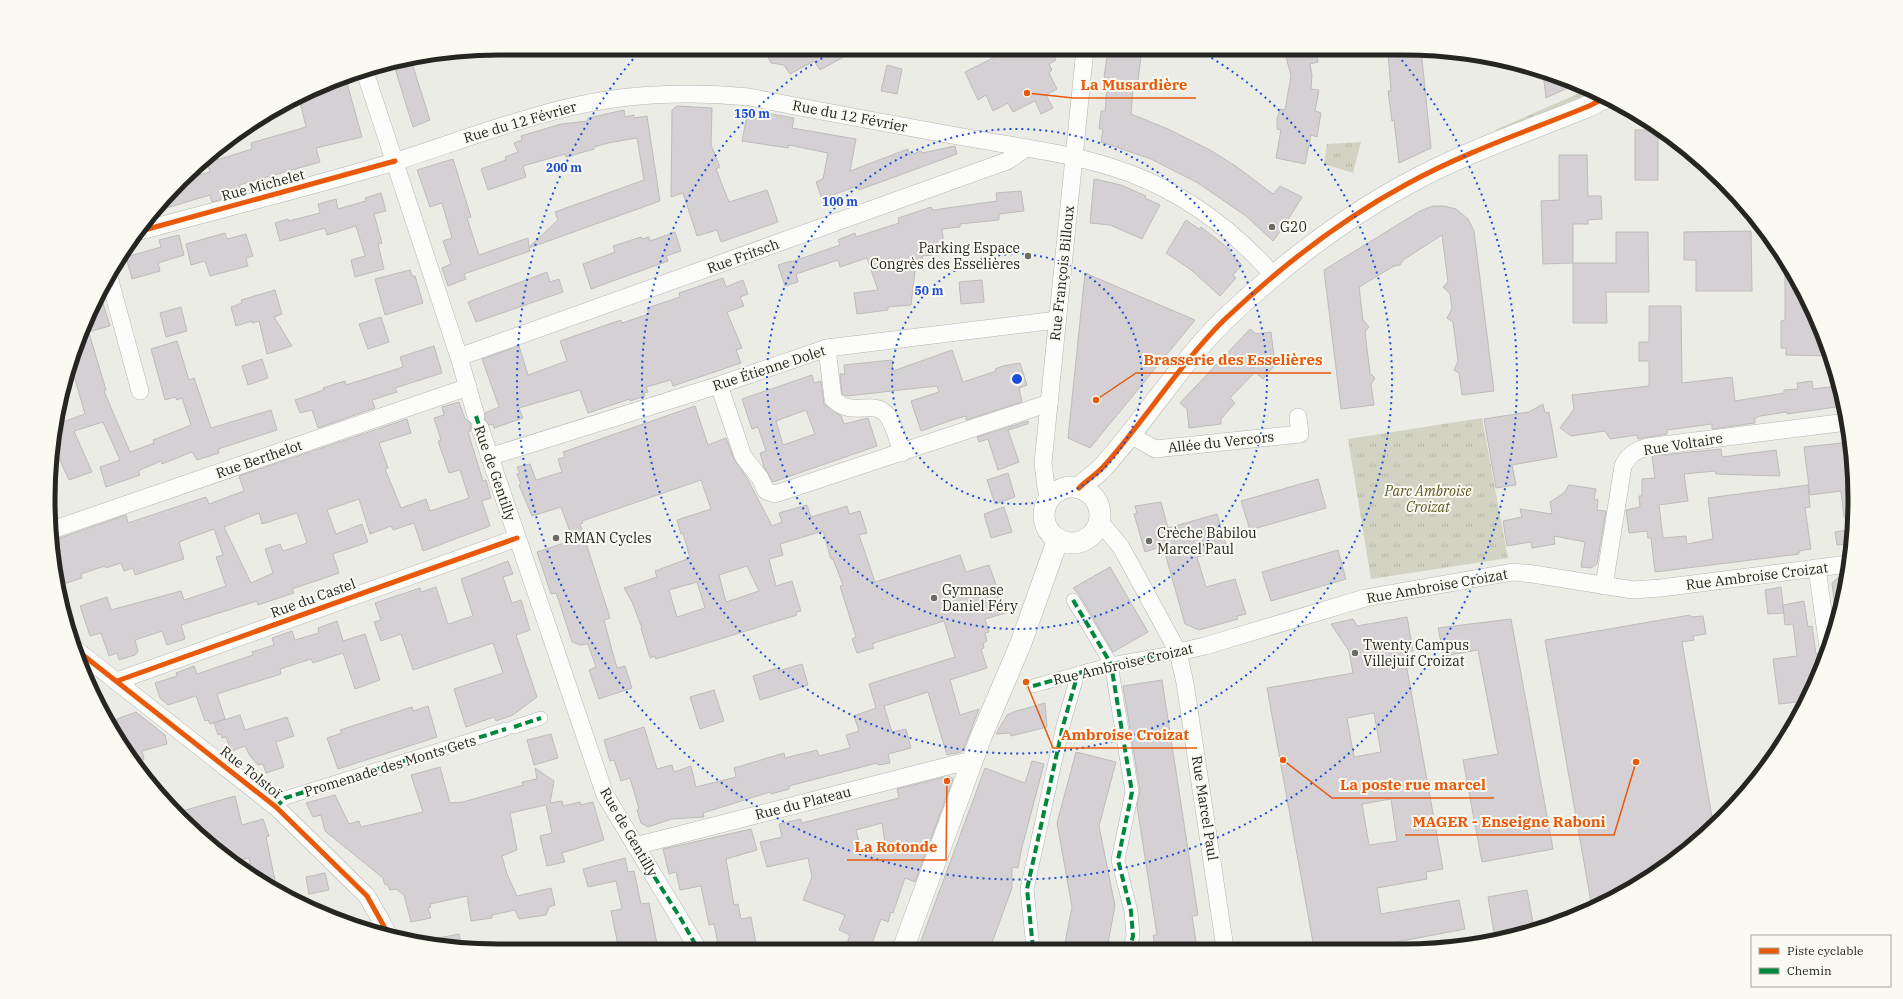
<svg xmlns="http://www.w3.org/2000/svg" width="1903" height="999" viewBox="0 0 1903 999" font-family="'IBM Plex Serif',serif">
	<defs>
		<pattern id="grass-tufts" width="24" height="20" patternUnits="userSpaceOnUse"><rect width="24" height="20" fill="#d3d3c4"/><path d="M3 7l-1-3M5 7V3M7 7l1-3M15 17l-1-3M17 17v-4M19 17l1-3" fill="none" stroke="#b5b5a8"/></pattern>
	</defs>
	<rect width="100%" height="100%" fill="#ecece7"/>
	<g fill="url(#grass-tufts)">
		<polygon points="1589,89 1595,91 1496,132 1495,130"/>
		<polygon points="1361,142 1353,173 1324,164 1327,144"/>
		<polygon points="1482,418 1508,558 1371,579 1348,439"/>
	</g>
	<g fill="#d4d0d3" stroke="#bdbcba" fill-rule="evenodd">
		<polygon points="763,48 860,48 820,70 814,61 790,74 784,65 771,63"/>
		<polygon points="1011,49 1050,49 1056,60 1049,64 1052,70 1049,73 1057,89 1046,95 1053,108 1041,114 1035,101 1013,112 1008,103 993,111 986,95 978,100 965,72"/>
		<polygon points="1108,49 1142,49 1137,88 1133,88 1131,114 1168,129 1210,150 1237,167 1273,194 1280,186 1302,197 1286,223 1273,241 1246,216 1198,183 1151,159 1101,142 1103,129 1099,129 1101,111 1105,111 1108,78 1104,77"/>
		<polygon points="1284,49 1315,49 1318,62 1310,64 1312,75 1311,89 1319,90 1315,111 1321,113 1317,137 1311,135 1305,164 1276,158 1281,130 1277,129 1277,119 1280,109 1285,110 1291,76"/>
		<polygon points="1396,49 1421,49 1431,148 1399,163 1394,120 1392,121 1388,91 1391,91 1388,53 1393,53"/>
		<polygon points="410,57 430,120 413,127 393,62"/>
		<polygon points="887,65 902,69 897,94 881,91"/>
		<polygon points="1543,72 1561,79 1576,84 1546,98"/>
		<polygon points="345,76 362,137 316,148 320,162 239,185 241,194 212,202 210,195 153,212 160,202 184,179 210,172 207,163 252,149 251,143 306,127 299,97 319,90 319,88"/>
		<polygon points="677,106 712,108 711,145 720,167 716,169 729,202 767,190 778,222 721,242 717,230 697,236 683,193 671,197 672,110"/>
		<polygon points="624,110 625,117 634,115 634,118 647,116 660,201 529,248 530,251 464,274 466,279 448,286 442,268 451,264 443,241 452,238 442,203 430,207 417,170 453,159 471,217 467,218 479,255 528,238 529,247 558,220 555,212 644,180 637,138 608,143 594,147 594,149 566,157 565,154 523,166 526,177 488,190 481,169 506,160 505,157 518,152 514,143 522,140 521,136 561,124 588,121 588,118"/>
		<polygon points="748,110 794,118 792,128 856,139 850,171 908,149 910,155 921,151 922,153 955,146 957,154 859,190 857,186 822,199 816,182 823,179 828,153 789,145 788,148 742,141"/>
		<rect x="1635" y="130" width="23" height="50"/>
		<polygon points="1559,155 1587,155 1588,196 1601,196 1602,219 1588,220 1588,224 1573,224 1573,263 1543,264 1541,201 1559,200"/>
		<polygon points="1094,179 1121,185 1146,196 1145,198 1160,205 1142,239 1110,225 1090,223"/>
		<polygon points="1021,191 1024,211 999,214 999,220 960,224 960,227 942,229 945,254 922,256 923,267 915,271 911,305 888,307 888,310 857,314 854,293 878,290 867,258 840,267 838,260 796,274 798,282 785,286 778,265 791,261 791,262 840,245 838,240 855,233 856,237 899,223 898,218 931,207 933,210 997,201 996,193"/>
		<polygon points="381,193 386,211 374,214 382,243 378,244 384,269 355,277 351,260 365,256 356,226 327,235 325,228 280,241 275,223 288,219 289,221 320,213 318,204 336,199 338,209 366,201 365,198"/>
		<polygon points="1433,206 1444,206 1456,209 1468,219 1474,231 1494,391 1462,395 1459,373 1454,370 1458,361 1453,322 1447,318 1452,309 1450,294 1443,287 1448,282 1442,235 1403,260 1400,265 1394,266 1359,287 1363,320 1369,327 1365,332 1370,373 1375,378 1371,384 1374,405 1341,409 1324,270 1420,211"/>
		<polygon points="1186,220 1199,229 1201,227 1214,237 1230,250 1229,252 1242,265 1233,275 1236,278 1220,296 1190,269 1166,253"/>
		<polygon points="1751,231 1752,291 1696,291 1696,260 1684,260 1684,232"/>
		<polygon points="675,232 681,251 666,256 668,261 591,289 583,264 615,252 613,246 641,237 642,239 649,237 650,241"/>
		<polygon points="1616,232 1648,232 1649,292 1606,292 1607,323 1573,323 1573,263 1616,263"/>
		<polygon points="225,233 227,239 246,234 253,256 246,258 248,266 210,276 205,261 191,265 186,244"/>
		<polygon points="179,235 184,255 158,263 160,271 132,279 126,257 161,247 159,240"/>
		<polygon points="1785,261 1795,274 1831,356 1786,355 1786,348 1781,348 1781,321 1785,320"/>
		<polygon points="410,270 412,276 415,276 423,303 385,315 375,279"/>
		<polygon points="547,272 550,282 559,279 563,292 476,322 468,302"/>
		<polygon points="1085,273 1195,320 1090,448 1068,438"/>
		<polygon points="723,278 726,287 743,280 748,294 740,297 744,306 727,312 742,348 736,350 741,363 673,386 671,380 646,387 648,392 644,393 645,396 630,401 630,399 588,413 580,390 519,408 523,418 494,428 493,424 489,425 485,420 485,413 499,407 482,359 519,346 528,375 567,361 560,341 621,320 622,323 649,314 647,308 680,297 679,293"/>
		<polygon points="982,280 984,302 961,304 959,282"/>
		<polygon points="275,290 282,314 274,317 292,346 267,354 259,321 252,323 252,321 236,326 231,307 242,303 241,300"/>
		<polygon points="100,294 110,326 88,332 85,321"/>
		<polygon points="1649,306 1681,306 1682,383 1732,377 1735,401 1784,393 1784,390 1798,389 1797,383 1812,381 1813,389 1838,386 1843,406 1787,414 1787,412 1760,416 1755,418 1755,423 1712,429 1712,424 1667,430 1667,434 1638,439 1637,435 1610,439 1605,431 1571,436 1560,428 1574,409 1572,395 1649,386 1649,361 1639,361 1639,342 1649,342"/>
		<polygon points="181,307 187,331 166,337 160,313"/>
		<polygon points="381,317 389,342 368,349 359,324"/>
		<polygon points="1250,329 1256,334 1271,332 1275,365 1263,379 1255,372 1230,398 1235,403 1221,419 1221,424 1189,428 1187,409 1180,403"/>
		<polygon points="89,333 106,390 104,391 130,452 154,443 153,440 191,425 182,398 177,400 175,397 165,400 151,349 177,341 189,380 194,378 211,428 271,410 277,430 218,449 219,453 197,460 192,452 162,464 161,461 138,471 140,475 106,487 100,467 120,460 103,422 74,431 92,472 69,480 53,445 57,424 85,414 70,362 79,336"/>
		<polygon points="434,346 442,373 395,388 397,392 372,400 375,408 318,428 312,410 300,413 295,400 324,390 323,388 335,384 345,381 346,385 403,367 400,357"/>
		<polygon points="952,350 963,382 996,371 995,369 1003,366 1020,363 1027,385 1019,388 1022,402 966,420 966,416 952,420 921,431 911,401 939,392 937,386 847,396 842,394 840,374 845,374 844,365 892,360 893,371"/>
		<polygon points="262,359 268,378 248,385 242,366"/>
		<path d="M812,375L814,383L821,381L824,404L841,416L844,424L868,418L877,446L773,482L764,467L760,453L766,451L758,427L752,429L742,399ZM806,410L815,434L783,445L776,421Z"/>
		<path d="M459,402L465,419H466L471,424L470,431L468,432L483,481L486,480L491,498L482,501L490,526L423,551L414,523L393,530L391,526L370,534L359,499L327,510L336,534L362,524L368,542L333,554L339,573L292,589L294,593L258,605L257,601L181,625L185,639L167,645L162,631L135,640L138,651L135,655L119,660L117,653L109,656L101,633L90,636L80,606L107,597L111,610L181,591L184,600L226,586L216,557L223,555L214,529L179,542L184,559L135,575L133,568L124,571L121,563L106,568L105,566L81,574L82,578L58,586L55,563L58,562L53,549L56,547L55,545L60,544L57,539L126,515L128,523L206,497L209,504L244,491L239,476L407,419L411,433L379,443L388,468L385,469L401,508L426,499L430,511L469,498L460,470L449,473L438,441L441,440L434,418L444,415L442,407ZM259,513L262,524L297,513L307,543L283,551L280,544L265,549L273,573L251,583L224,527Z"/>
		<polygon points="1543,404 1545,413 1549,412 1557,457 1512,465 1516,485 1496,488 1484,419 1529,412"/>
		<path d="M695,406L708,445L726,438L734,459L747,478L772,526L782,522L779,513L807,505L811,517L847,506L849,514L860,511L867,533L859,535L875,582L960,555L966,572L989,565L1006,613L985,619L989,632L985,633L987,641L983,643L984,648L981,649L987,668L950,680L960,715L979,709L964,748L961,752L947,755L928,692L884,706L892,732L906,729L911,748L888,754L890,763L878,765L877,763L789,786V789L771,794L770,792L703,813L704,817L672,819L648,827L641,823L637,810L639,809L630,778L621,781L614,760L610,761L604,740L644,727L657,769L672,765L674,772L691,766L696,787L736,777L734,768L784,753L785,758L817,750L819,756L850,748L846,735L859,731L854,716L876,708L869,684L955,657L944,621L877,642L872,644L874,648L857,653L852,639L856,637L840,586L843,585L833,559H831L823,531L780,544L783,555L769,559L776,586L792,581L801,611L796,612L797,615L656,659L655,656L650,658L641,628H642L632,602L624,588L657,577L655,571L690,558L683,533L681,534L677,520L711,509L701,480L582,521L583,523L580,524L610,618L604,620L613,654L617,668L625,666L632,688L599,699L589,670L596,667L588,644L580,645L572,642L559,601L556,593L551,594L537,552L573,540L561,507L532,516L519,485L521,484L517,474L520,473L517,467L530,464L536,480L562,472L558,459L565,457L563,452ZM747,566L759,591L726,602L719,575ZM697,582L705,608L677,617L669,590Z"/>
		<polygon points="1028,421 1028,424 1008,430 1019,462 998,470 988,439 979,442 977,437"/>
		<polygon points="1851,442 1852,460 1850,461 1852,481 1854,516 1844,517 1841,491 1810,495 1804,447"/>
		<polygon points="1721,449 1722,457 1776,450 1780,476 1716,474 1715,471 1684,474 1688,501 1659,505 1663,538 1686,536 1687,544 1713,539 1708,498 1808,485 1810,507 1805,508 1811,549 1799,551 1799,554 1655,572 1651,538 1648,538 1647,531 1629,533 1626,510 1640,507 1639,496 1642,496 1642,479 1655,478 1652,456"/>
		<polygon points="1008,473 1015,497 995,504 987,480"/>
		<polygon points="1318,479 1326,508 1250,530 1241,501"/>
		<polygon points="1569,485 1596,489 1594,499 1598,500 1597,510 1606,511 1597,564 1591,568 1581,567 1585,542 1554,536 1555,544 1532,548 1531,542 1507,546 1503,521 1522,517 1520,509 1552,514 1550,502 1564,493"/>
		<polygon points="1161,502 1168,528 1217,514 1227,549 1197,557 1206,587 1235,579 1246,614 1237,616 1238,619 1199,630 1185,624 1163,546 1145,552 1134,514 1137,513 1135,506"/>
		<polygon points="1004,507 1012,532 991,538 984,514"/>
		<polygon points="1854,529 1852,544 1837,545 1835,532"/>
		<polygon points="1338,550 1346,579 1271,601 1262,572"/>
		<polygon points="508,561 513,574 503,577 512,603 521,600 530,630 516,635 537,697 513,715 496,721 494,717 466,727 454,689 503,673 493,643 413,670 401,634 381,641 374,622 381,620 375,603 420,588 421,592 436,587 448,624 473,616 461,579"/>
		<polygon points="1110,567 1148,632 1113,652 1080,596 1073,588"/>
		<polygon points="1847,574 1840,617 1836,617 1832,583 1841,575"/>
		<polygon points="1781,587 1784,613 1768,614 1765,590"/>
		<polygon points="1804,601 1808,627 1812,626 1816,654 1819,653 1821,666 1808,699 1799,713 1798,702 1779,704 1773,659 1797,656 1793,624 1785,625 1783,605"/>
		<polygon points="1690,615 1691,617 1703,616 1706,634 1693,636 1694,640 1682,642 1713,823 1655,875 1592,908 1545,640"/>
		<path d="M1407,617L1413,651L1404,652L1443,869L1426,872L1427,879L1377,888L1381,914L1459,900L1465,929L1386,944L1387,947L1314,948L1267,688L1353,673L1349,651L1331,624L1353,619L1357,626ZM1374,713L1381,752L1354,757L1347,718ZM1391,799L1397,841L1369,845L1362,804Z"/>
		<polygon points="1511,619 1553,849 1482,862 1463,760 1498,754 1478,650 1444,656 1438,628"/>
		<polygon points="337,621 343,641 365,634 380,680 355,689 343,653 313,663 311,659 280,669 281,674 217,694 225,719 210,724 208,720 205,721 196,696 168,705 160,698 155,683 177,676 176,673 194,666 197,674 253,655 252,652 274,645 272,638 292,631 295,640 319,633 318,628"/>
		<polygon points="802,664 808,685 760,700 753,676 777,668 778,671"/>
		<polygon points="1162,680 1198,915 1192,916 1197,948 1155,948 1153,935 1157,935 1137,806 1140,791 1123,686"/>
		<polygon points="714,690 724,721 700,729 690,697"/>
		<polygon points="1045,703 1047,727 1011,736 1010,733 996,734 1007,715 1013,712"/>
		<polygon points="428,706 437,737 338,769 327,738 342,733 340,730 412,707 413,711"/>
		<polygon points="136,712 165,735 167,744 142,751 144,759 134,762 124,751 115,733 117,719"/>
		<polygon points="240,715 245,730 287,717 294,736 276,742 284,767 266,773 263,764 258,765 250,756 245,746 231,751 226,737 222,738 221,734 218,735 214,723"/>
		<polygon points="551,734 558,758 534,765 527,740"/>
		<polygon points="1076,752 1116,762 1099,826 1115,906 1107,948 1064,948 1072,907 1057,823"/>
		<polygon points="1032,761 1044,764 1021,851 1018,868 1012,867 1012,888 990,948 918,949 985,768 1025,783"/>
		<polygon points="440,767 450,803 463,802 523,785 522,782 537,779 535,768 554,781 550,803 562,801 563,806 580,802 581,805 593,802 604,840 562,853 565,862 547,866 540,836 552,833 546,805 510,813 517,850 502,856 507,874 517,896 551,888 555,905 549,907 546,915 519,919 515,910 492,915 492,918 471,921 467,896 430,904 431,907 428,908 431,918 411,922 404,895 396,889 390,890 387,884 385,885 383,878 325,831 321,815 313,817 306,803 335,795 349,824 359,821 361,827 423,812 411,775"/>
		<path d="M949,776L953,779L915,882L905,878L893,913L891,912L888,922L881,919L870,949H845L850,935L839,930L845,915L803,900L812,877L808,858L767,867L760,842L782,837L779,824L801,819L802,823L899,798L897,789ZM882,823L886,850L862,854L856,830Z"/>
		<polygon points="235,796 242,825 263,819 269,836 266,837 277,890 252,875 249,858 232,862 225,858 175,813"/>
		<polygon points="751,829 757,850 726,859 734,905 738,904 741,919 751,917 757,949 719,949 714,924 709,925 701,886 680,890 676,872 669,874 663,849"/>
		<polygon points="625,858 628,872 634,871 641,904 649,903 658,949 619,950 611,911 622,909 616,881 588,887 583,869"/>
		<polygon points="325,873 329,890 309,894 306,877"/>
		<polygon points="1527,890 1534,928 1495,938 1488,897"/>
		<polygon points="459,934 462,949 423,942 423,941"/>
	</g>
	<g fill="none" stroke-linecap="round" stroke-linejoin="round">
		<g stroke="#b4b4b1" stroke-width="14">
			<g id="pedestrian">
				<polyline points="1073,600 1111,664 1132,792 1118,860 1131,911 1133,936 1130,948"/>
				<polyline points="1033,686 1111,664 1178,652"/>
				<polyline points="514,727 541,718"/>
				<polyline points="276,807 285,798 506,729"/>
				<polyline points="1033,948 1027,889 1063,726 1078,673"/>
			</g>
		</g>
		<g stroke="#b4b4b1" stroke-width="18">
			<g id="minor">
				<polyline points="364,69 459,357 476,416"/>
				<path d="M137,232C222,209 309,187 394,162C451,144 507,122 566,108C626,93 687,91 749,97C820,111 891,124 963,137C1012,146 1063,152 1111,167C1177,187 1229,225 1274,276"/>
				<polyline points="109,277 140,391"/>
				<path d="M827,348L833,399C853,419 873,398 887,415C895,425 898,442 902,453"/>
				<polyline points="459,357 1007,161 1025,149"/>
				<polyline points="719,385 743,456 760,478 766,491 775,494 1049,403"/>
				<polyline points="480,428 605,795 698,949"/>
				<polyline points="1129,434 1155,449 1300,434 1298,417"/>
				<polyline points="489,457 719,385 827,348 1057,320"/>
				<polyline points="1050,497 1046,488 1043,463 1085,49"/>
				<polyline points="1100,522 1121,547 1178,652 1185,683 1225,948"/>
				<polyline points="49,531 468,387"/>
				<polyline points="1817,568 1828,647"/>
				<path d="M1604,586L1623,466C1628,455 1635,451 1647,447L1847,422"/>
				<polyline points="74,648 276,807 367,896 390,937"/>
				<polyline points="1178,652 1205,646 1365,598 1513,572 1533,574 1633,590 1661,588 1848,564"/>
				<polyline points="117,681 517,538"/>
				<polyline points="635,846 963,762 972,765"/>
			</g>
		</g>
		<g stroke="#b4b4b1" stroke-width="22">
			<g id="tertiary">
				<circle cx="1072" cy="515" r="28"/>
				<path d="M1079,488C1087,480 1097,474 1104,466C1146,419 1179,365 1224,320C1277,270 1342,219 1407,184C1465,152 1528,131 1589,106L1607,97"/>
				<polyline points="903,949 981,737 1021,643 1058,539"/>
			</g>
		</g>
		<use href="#pedestrian" stroke="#fcfcfb" stroke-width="13"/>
		<use href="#minor" stroke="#fcfcfb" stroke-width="17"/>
		<use href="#tertiary" stroke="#fcfcfb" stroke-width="21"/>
		<g stroke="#00873e" stroke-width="4" stroke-dasharray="8 4" stroke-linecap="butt">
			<polyline points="476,416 480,428"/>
			<polyline points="1073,600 1111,664 1132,792 1118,860 1131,911 1133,936 1130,948"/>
			<polyline points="1033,686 1111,664 1178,652"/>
			<polyline points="514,727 541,718"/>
			<polyline points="276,807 285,798 506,729"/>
			<polyline points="635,846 681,919 698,949"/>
			<polyline points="1033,948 1027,889 1063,726 1078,673"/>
		</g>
		<g stroke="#fafaf3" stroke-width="8">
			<g id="cycleway">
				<polyline points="137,232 395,161"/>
				<path d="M1079,488C1087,480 1097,474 1104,466C1146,419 1179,365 1224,320C1277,270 1342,219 1407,184C1465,152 1528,131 1589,106L1607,97"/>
				<polyline points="74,648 276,807 367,896 390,937"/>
				<polyline points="117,681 517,538"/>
			</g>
		</g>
		<use href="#cycleway" stroke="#e8590c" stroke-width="5"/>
	</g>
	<g fill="none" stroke="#1d4ed8" stroke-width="2" stroke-dasharray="2 4">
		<circle cx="1017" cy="379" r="125"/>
		<circle cx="1017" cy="379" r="250"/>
		<path d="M1196 49A375 375 0 1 1 838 49"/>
		<path d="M1394 51A500 500 0 1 1 640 51"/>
	</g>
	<g fill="#6b6b67" stroke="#fafaf3" stroke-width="1.5">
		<circle cx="1272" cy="227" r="4"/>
		<circle cx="1028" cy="256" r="4"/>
		<circle cx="556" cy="538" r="4"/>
		<circle cx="1149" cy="541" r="4"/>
		<circle cx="934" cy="598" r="4"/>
		<circle cx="1355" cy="653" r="4"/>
	</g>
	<g text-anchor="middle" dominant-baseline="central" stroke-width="4" stroke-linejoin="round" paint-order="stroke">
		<g font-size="14" fill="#252522" stroke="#fafaf3">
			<text transform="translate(850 116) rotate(11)">Rue du 12 Février</text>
			<text transform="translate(520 122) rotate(-16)">Rue du 12 Février</text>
			<text transform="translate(263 185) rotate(-15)">Rue Michelet</text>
			<text transform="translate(743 256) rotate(-20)">Rue Fritsch</text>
			<text transform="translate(1062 273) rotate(-84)">Rue François Billoux</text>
			<text transform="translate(769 368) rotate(-18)">Rue Étienne Dolet</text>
			<text transform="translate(1221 442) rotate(-6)">Allée du Vercors</text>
			<text transform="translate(1683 444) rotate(-9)">Rue Voltaire</text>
			<text transform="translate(259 459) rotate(-19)">Rue Berthelot</text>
			<text transform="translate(495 473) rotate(71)">Rue de Gentilly</text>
			<text transform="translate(1757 576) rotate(-7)">Rue Ambroise Croizat</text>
			<text transform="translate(1437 586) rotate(-10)">Rue Ambroise Croizat</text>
			<text transform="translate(313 598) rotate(-20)">Rue du Castel</text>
			<text transform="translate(1123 664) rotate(-13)">Rue Ambroise Croizat</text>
			<text transform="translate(390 766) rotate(-17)">Promenade des Monts Gets</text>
			<text transform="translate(251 772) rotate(39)">Rue Tolstoï</text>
			<text transform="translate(803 803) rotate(-14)">Rue du Plateau</text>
			<text transform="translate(1205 808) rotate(81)">Rue Marcel Paul</text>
			<text transform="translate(629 832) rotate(60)">Rue de Gentilly</text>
		</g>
		<g font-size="14" fill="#252522" stroke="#fafaf3" text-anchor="start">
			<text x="1280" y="227">G20</text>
			<text x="1020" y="248" text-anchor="end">Parking Espace<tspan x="1020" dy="16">Congrès des Esselières</tspan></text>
			<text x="1157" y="533">Crèche Babilou<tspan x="1157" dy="16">Marcel Paul</tspan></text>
			<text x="564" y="538">RMAN Cycles</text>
			<text x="942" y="590">Gymnase<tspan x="942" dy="16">Daniel Féry</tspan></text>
			<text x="1363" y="645">Twenty Campus<tspan x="1363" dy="16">Villejuif Croizat</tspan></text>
		</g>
		<g font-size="14" font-style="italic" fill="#5b5924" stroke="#fafaf3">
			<text x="1428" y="491">Parc Ambroise<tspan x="1428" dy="16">Croizat</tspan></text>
		</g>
	</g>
	<path d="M0 0H1903V999H0ZM499 55H1404A444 444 0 0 1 1848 499V500A444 444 0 0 1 1404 944H499A444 444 0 0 1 55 500V499A444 444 0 0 1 499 55Z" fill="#fafaf3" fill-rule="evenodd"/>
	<path fill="none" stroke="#252522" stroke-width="5" d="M499 55H1404A444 444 0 0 1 1848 499V500A444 444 0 0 1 1404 944H499A444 444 0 0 1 55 500V499A444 444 0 0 1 499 55Z"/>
	<circle cx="1017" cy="379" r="6" fill="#1d4ed8" stroke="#fafaf3" stroke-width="2"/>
	<g font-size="12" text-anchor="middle" font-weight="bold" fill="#1d4ed8" stroke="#fafaf3" stroke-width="4" stroke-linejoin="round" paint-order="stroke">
		<text x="752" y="118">150 m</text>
		<text x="564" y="172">200 m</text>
		<text x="840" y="206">100 m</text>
		<text x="929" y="295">50 m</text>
	</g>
	<path fill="none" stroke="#e8590c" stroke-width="1.5" d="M1027 93L1073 98H1196M1096 400L1136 373H1331M1026 682L1053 748H1197M1283 760L1332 798H1494M1636 762L1614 835H1405M947 781L946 860H847"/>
	<g fill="#e8590c" stroke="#fafaf3" stroke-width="1.5">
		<circle cx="1027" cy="93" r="4"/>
		<circle cx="1096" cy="400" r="4"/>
		<circle cx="1026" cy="682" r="4"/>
		<circle cx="1283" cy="760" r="4"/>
		<circle cx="1636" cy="762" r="4"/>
		<circle cx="947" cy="781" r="4"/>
	</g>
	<g font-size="15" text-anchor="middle" font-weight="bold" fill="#e8590c" stroke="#fafaf3" stroke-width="4" stroke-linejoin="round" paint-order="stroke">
		<text x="1134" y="90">La Musardière</text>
		<text x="1233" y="365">Brasserie des Esselières</text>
		<text x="1125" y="740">Ambroise Croizat</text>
		<text x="1413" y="790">La poste rue marcel</text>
		<text x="1509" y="827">MAGER - Enseigne Raboni</text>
		<text x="896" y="852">La Rotonde</text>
	</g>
	<rect x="1751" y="935" width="140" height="52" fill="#fafaf3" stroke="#a5a59f"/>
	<rect x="1759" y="948" width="20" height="6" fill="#e8590c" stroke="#a5a59f"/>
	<text x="1787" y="955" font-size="12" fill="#252522">Piste cyclable</text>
	<rect x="1759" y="968" width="20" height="6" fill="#00873e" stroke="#a5a59f"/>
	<text x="1787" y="975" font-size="12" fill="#252522">Chemin</text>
</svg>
